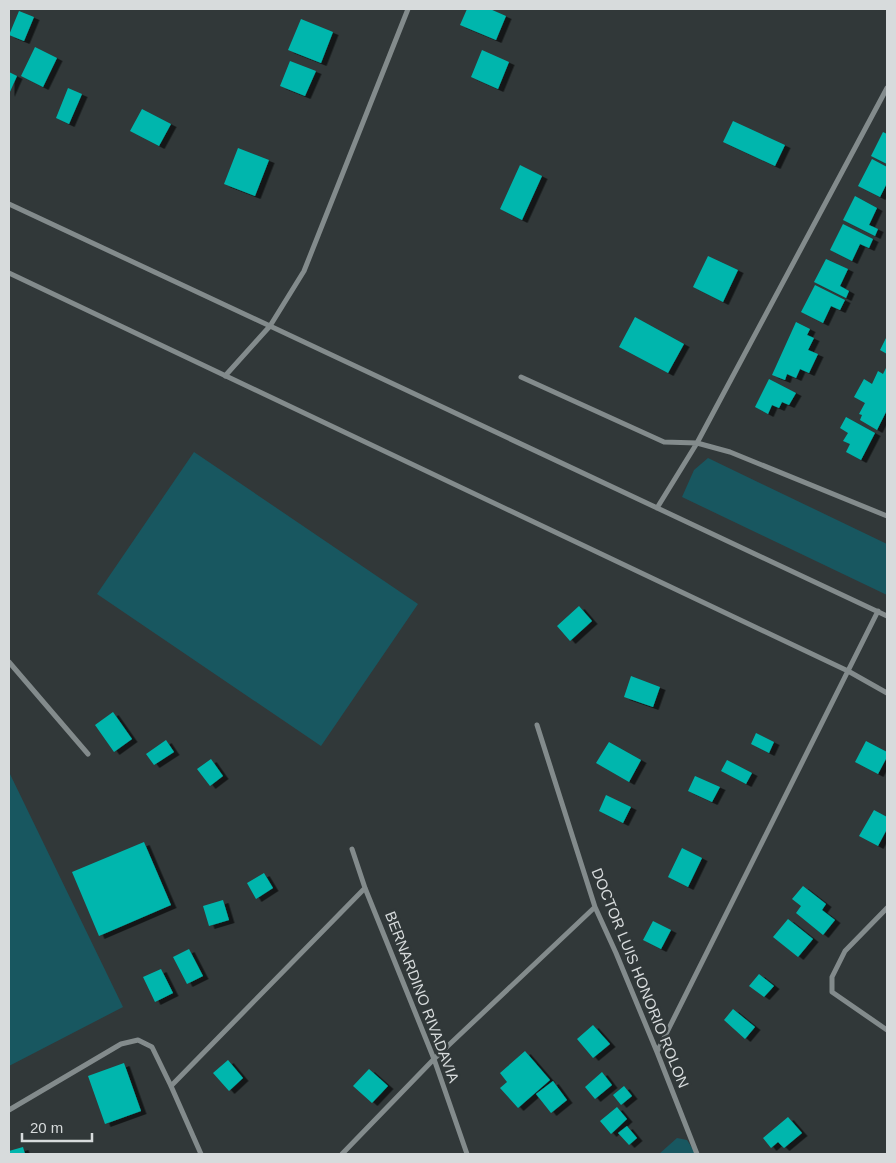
<svg xmlns="http://www.w3.org/2000/svg" width="896" height="1163" font-family="Arial,sans-serif">
  <style>
    .green { fill: #185760 }
    .building { fill: #06b6ad; filter: url(#shadow) }
    .lines { fill: none; stroke-linecap: round; stroke-linejoin: round }
    .street { stroke: #838b8c; stroke-width: 5 }
    .labels { text-anchor: middle; stroke-width: 5; stroke-linejoin: round; paint-order: stroke }
    .street-label { font-size: 15px; fill: #d7dbdc; stroke: #313839 }
  </style>
  <defs>
    <filter id="shadow"><feDropShadow dx="5.5" dy="3" stdDeviation="0" flood-color="#0009"/></filter>
  </defs>
  <rect width="100%" height="100%" fill="#313839"/>
  <path class="green" d="M194,452L418,604L321,746L97,594Z
    M708,458L887,544V595L682,497L694,470Z
    M9,772L123,1007L9,1066V771Z
    M677,1138L687,1140L696,1154H659Z"/>
  <path class="building" d="M467,9H490L506,16L496,40L460,25Z
    M19,11L34,17L24,41L9,35Z
    M301,19L333,32L321,63L288,50Z
    M35,47L57,58L43,87L21,76Z
    M482,50L509,62L498,89L471,77Z
    M290,61L316,71L305,96L280,86Z
    M9,72L17,76L9,94Z
    M68,88L82,94L69,124L56,118Z
    M142,109L171,124L159,146L130,131Z
    M733,121L785,145L775,166L723,142Z
    M883,132L887,134V164L871,156Z
    M238,148L269,160L255,196L224,184Z
    M872,159L887,167V183L880,197L858,186Z
    M520,165L542,176L522,220L500,209Z
    M855,196L877,208L869,225L878,229L875,236L843,220Z
    M843,224L873,239L869,248L860,244L852,261L830,250Z
    M708,256L738,270L723,302L693,287Z
    M826,259L848,269L840,286L849,291L846,298L814,282Z
    M815,285L845,300L840,310L831,306L823,323L801,312Z
    M635,317L684,344L668,373L619,347Z
    M796,322L810,329L807,335L814,338L808,350L818,354L809,373L800,369L796,378L787,374L785,380L772,375Z
    M887,336V354L880,350Z
    M887,366V410L877,430L860,420L862,415L859,414L865,403L854,397L864,379L872,384L878,371L883,374Z
    M769,379L796,393L789,405L782,402L779,408L772,405L768,414L755,407Z
    M846,417L875,433L861,460L846,452L850,444L843,441L848,433L840,428Z
    M579,606L592,621L570,641L557,626Z
    M631,676L660,687L653,707L624,697Z
    M113,712L132,739L114,752L95,725Z
    M756,733L774,742L769,753L751,744Z
    M166,740L174,752L154,765L146,754Z
    M866,741L887,752V757L878,774L855,762Z
    M609,742L641,760L629,782L596,763Z
    M211,759L223,776L210,786L197,769Z
    M727,760L752,773L746,784L721,771Z
    M695,776L720,787L712,802L688,791Z
    M606,795L631,807L623,823L599,811Z
    M874,810L887,817V829L878,846L859,836Z
    M144,842L171,905L99,936L72,872Z
    M682,848L702,858L688,887L668,877Z
    M264,873L273,888L256,899L247,883Z
    M803,886L826,904L822,910L835,920L823,935L796,913L801,906L792,899Z
    M223,900L229,920L209,926L203,906Z
    M788,919L813,939L798,957L773,937Z
    M653,921L671,930L661,949L643,940Z
    M189,949L203,976L187,984L173,957Z
    M161,969L173,993L155,1002L143,977Z
    M759,974L774,986L764,997L749,986Z
    M733,1009L755,1027L745,1039L724,1020Z
    M593,1025L610,1044L593,1058L577,1039Z
    M525,1051L550,1080L518,1108L500,1088L507,1082L500,1073Z
    M228,1060L243,1078L229,1091L213,1073Z
    M124,1063L141,1111L105,1124L88,1076Z
    M369,1069L388,1086L372,1103L353,1086Z
    M602,1072L612,1085L595,1099L585,1087Z
    M553,1081L567,1100L551,1113L536,1094Z
    M624,1086L632,1096L621,1105L613,1095Z
    M617,1107L627,1119L611,1134L600,1121Z
    M788,1117L802,1133L784,1148L778,1142L771,1148L763,1138Z
    M627,1126L637,1138L629,1145L618,1133Z
    M23,1147L25,1154H9V1151Z"/>
  <g class="lines">
    <path class="street" d="M9,204L270,326L887,616
      M9,273L848,671L887,693
      M225,376L270,326L304,271L408,9
      M521,377L664,442L697,443L730,452L887,516
      M657,508L697,443L887,88
      M9,662L88,754
      M537,725L595,907L616,953L657,1052L697,1154
      M352,849L365,888L434,1059L467,1154
      M887,908L845,951L832,977V992L887,1030
      M657,1052L878,611
      M171,1086L365,888
      M9,1110L121,1044L138,1040L152,1047L171,1086L201,1154
      M342,1154L434,1059L595,907"/>
  </g>
  <g class="labels">
    <g class="street-label">
      <text transform="translate(640 978) rotate(68)" y="5">DOCTOR LUIS HONORIO ROLON</text>
      <text transform="translate(422 997) rotate(69)" y="5">BERNARDINO RIVADAVIA</text>
    </g>
  </g>
  <rect width="896" height="1163" fill="none" stroke="#d7dbdc" stroke-width="20"/>
  <path d="M22 1133v8h70v-8" fill="none" stroke="#d7dbdc" stroke-width="2.5"/>
  <text x="30" y="1133" font-size="15" fill="#d7dbdc" stroke="#313839" stroke-width="4" paint-order="stroke">20 m</text>
</svg>
